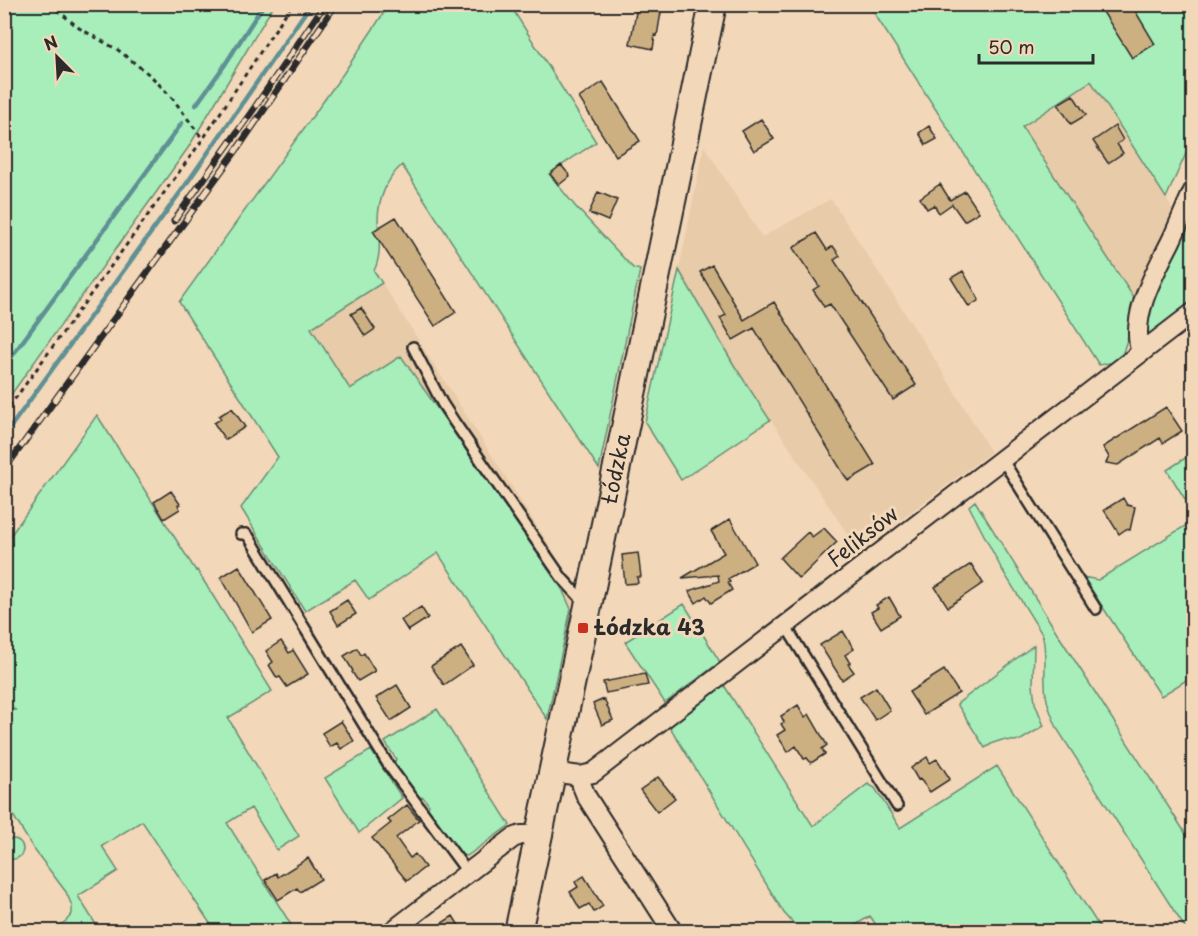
<svg xmlns="http://www.w3.org/2000/svg" width="1198" height="936" font-family="'Playpen Sans',sans-serif">
  <style>
    .built { fill: #e8cba8 }
    .green { fill: #a7eebb; stroke: #698c73; stroke-width: 1.5 }
    .lines { fill: none; stroke-linecap: round; stroke-linejoin: round }
    .stream { stroke: #5f9093; stroke-width: 4.5 }
    .building { fill: #cdb082; stroke: #2b2b2b; stroke-width: 1.5 }
    .service-casing { stroke: #2b2b2b; stroke-width: 14 }
    .minor-casing { stroke: #2b2b2b; stroke-width: 22 }
    .secondary-casing { stroke: #2b2b2b; stroke-width: 30 }
    .path { stroke: #2b2b2b; stroke-width: 3; stroke-dasharray: 4.5 4.5; stroke-linecap: butt }
    .service { stroke: #f3d7b9; stroke-width: 9 }
    .minor { stroke: #f3d7b9; stroke-width: 18 }
    .secondary { stroke: #f3d7b9; stroke-width: 26 }
    .rail-casing { stroke: #2b2b2b; stroke-width: 7 }
    .rail { stroke: #f3d7b9; stroke-width: 4.5; stroke-dasharray: 14; stroke-linecap: butt }
    .poi-dot { fill: #c8321e; stroke: #f3d7b9; stroke-width: 2 }
    .labels { text-anchor: middle; stroke-width: 6; stroke-linejoin: round; paint-order: stroke }
    .street-label { font-size: 21px; fill: #2b2b2b; stroke: #f3d7b9 }
    .poi-label { font-size: 21px; font-weight: bold; fill: #2b2b2b; stroke: #f3d7b9; text-anchor: start }
  </style>
  <rect width="100%" height="100%" fill="#f3d7b9"/>
  <filter id="ink" filterUnits="userSpaceOnUse"><feTurbulence type="fractalNoise" baseFrequency=".0167" numOctaves="2"/><feDisplacementMap in="SourceGraphic" scale="12" xChannelSelector="R" yChannelSelector="G"/><feConvolveMatrix kernelMatrix="1 2 1 2 8 2 1 2 1" color-interpolation-filters="sRGB"/></filter>
  <g filter="url(#ink)">
    <path class="built" d="M1091,81L1176,215L1138,304L1022,127Z
      M704,146L762,237L831,199L939,366L991,452L859,551L734,365L679,270Z
      M382,283L575,586L571,609L562,589L401,356L350,389L311,328Z"/>
    <path class="green" d="M5,4L274,5L188,148L5,403Z
      M389,5H510L596,142L549,174L575,206L633,268L640,270L599,469L402,165C387,178 378,200 378,220C379,238 382,254 374,271L382,283L311,328L350,389L401,356L562,589L571,609L547,719L438,553L369,600L355,580L305,611L241,508L278,457L179,302L343,74Z
      M869,5H1193V138L1166,198L1091,81L1022,127L1138,304L1121,359L1115,362L1099,365Z
      M1193,203V303L1132,351L1149,308Z
      M679,270L734,365L770,420L681,480L645,422Z
      M97,415L196,571L197,570L272,691L228,718L299,836L277,850L251,808L227,823L295,931H215L142,821L102,846L118,871L78,896L100,931H51L66,921L72,914V906L66,892L33,848L5,802V711L16,710L9,707L5,709V543Z
      M1193,453V512L1167,470Z
      M975,501L1059,636L1193,845V931H1187L1058,730C1051,714 1045,700 1045,683C1044,667 1047,650 1042,634L1001,568L969,506Z
      M1193,521V676L1161,696L1083,577L1098,580Z
      M684,604L720,662L665,703L625,642Z
      M1034,645L1033,685L1035,703L1044,726L1021,740L1013,741L1002,740L993,743L985,748L957,704Z
      M722,682L813,826L868,784L875,788L900,828L997,766L1102,931H880L870,916L846,931H800L784,913L668,724Z
      M437,709L510,825L467,856L462,855L427,810L429,805L423,797L418,798L394,764L396,759L385,742Z
      M371,750L402,798L359,833L325,778Z
      M3 849a10 10 0 1 1 20 0a10 10 0 1 1-20 0Z"/>
    <g class="lines">
      <path class="stream" d="M196,105L224,66L264,4
        M4,367L182,123
        M4,436L187,183L311,4"/>
    </g>
    <path class="building" d="M1098,4H1131L1155,44L1132,58Z
      M637,7L661,12L657,36L655,35L653,49L630,44Z
      M603,82L640,141L616,156L579,98Z
      M1073,95L1086,115L1071,124L1058,104Z
      M761,119L774,139L754,151L742,131Z
      M929,126L937,139L926,145L919,133Z
      M1115,126L1123,140L1117,144L1123,153L1108,163L1093,141Z
      M561,165L570,176L559,185L550,174Z
      M940,184L950,200L965,191L979,212L964,221L952,204L939,213L934,205L927,209L920,198Z
      M598,192L617,200L608,221L589,213Z
      M396,217L456,312L435,326L373,231Z
      M816,233L827,250L833,246L840,256L834,260L916,385L893,400L830,304L824,307L820,300L813,290L819,286L793,248Z
      M712,265L744,320L774,302L875,465L848,481L754,328L733,340L720,318L726,315L700,272Z
      M963,271L979,300L969,307L951,278Z
      M361,308L375,329L365,336L351,314Z
      M1166,407L1182,431L1163,443L1160,438L1118,465L1106,463L1109,457L1103,447Z
      M232,408L245,427L225,440L214,423L221,419L219,416Z
      M171,491L180,504L178,505L180,509L164,519L154,502Z
      M1123,498L1127,505L1135,507L1130,530L1126,529L1119,534L1104,510Z
      M730,519L755,563L728,579L730,582L728,583L732,590L711,603L706,596L696,603L689,591L719,581L718,575L682,578L724,553L711,531Z
      M824,528L837,542L799,579L780,558L808,532L812,537Z
      M638,553L641,577H637L638,583L625,584L622,555Z
      M971,564L983,583L948,607L935,587Z
      M239,566L272,620L252,632L221,577Z
      M889,597L900,616L881,628L871,612L878,608L876,605Z
      M347,600L356,614L338,625L330,611Z
      M421,607L428,618L408,631L401,620Z
      M843,631L854,649L845,655L850,663L848,664L854,672L842,680L820,645Z
      M281,641L289,653L293,650L308,674L287,687L280,677L277,678L269,665L273,662L266,651Z
      M461,647L473,665L444,685L431,666Z
      M357,648L361,655L364,653L375,671L358,681L352,672L353,671L344,656Z
      M944,670L959,693L924,715L909,692Z
      M645,674L648,685L606,693L603,682Z
      M397,685L411,708L391,721L376,698Z
      M876,687L890,710L875,720L860,697Z
      M604,699L613,720L602,725L593,704Z
      M798,705L805,717L809,714L827,745L822,749L825,754L811,763L807,758L804,759L796,746L788,752L777,735L785,730L781,724L784,722L781,716Z
      M341,721L354,741L341,749L337,743L330,747L322,733Z
      M927,757L930,763L937,759L950,779L930,792L920,779L918,780L911,768Z
      M658,777L675,798L657,812L640,790Z
      M407,805L419,820L396,838L410,858L415,854L425,867L407,881L372,838L391,823L388,820Z
      M308,858L321,879L300,892L297,888L278,900L265,880L276,873L278,877Z
      M584,876L603,906L594,912L589,904L580,909L570,892L578,887L575,882Z
      M453,916L463,932H428Z"/>
    <g class="lines">
      <g class="service-casing">
        <path id="service" d="M413,347L442,403L455,423L562,578L584,602
          M1002,459L1096,609
          M241,534H246L249,537L389,766L468,873
          M785,625L897,806"/>
      </g>
      <g class="minor-casing">
        <path id="minor" d="M1141,353C1129,316 1155,273 1171,241C1179,224 1186,206 1194,189
          M552,772L580,776L593,773L1194,312
          M580,776L582,786L586,796L673,932
          M391,932L513,838L521,835H538"/>
      </g>
      <g class="secondary-casing">
        <g id="secondary">
          <path id="s1" d="M518,932L588,606L713,4"/>
        </g>
      </g>
      <path class="path" d="M50,4L79,28L118,50L151,76L173,99L202,138
        M4,414L203,139L292,4"/>
      <use href="#service" class="service"/>
      <use href="#minor" class="minor"/>
      <use href="#secondary" class="secondary"/>
      <g class="rail-casing">
        <path id="rail" d="M174,221L253,110L325,4
          M4,470L238,148L336,4"/>
      </g>
      <use href="#rail" class="rail"/>
    </g>
  </g>
  <rect class="poi-dot" x="577" y="622" width="12" height="12" rx="3"/>
  <g class="labels">
    <g class="street-label">
      <text dy="7" stroke="none"><textPath href="#s1" startOffset="474">Łódzka</textPath></text>
      <text transform="translate(863 537) rotate(-38)" y="7">Feliksów</text>
    </g>
    <g class="poi-label">
      <text x="595" y="635">Łódzka 43</text>
    </g>
  </g>
  <rect width="1198" height="936" fill="none" stroke="#f3d7b9" stroke-width="24"/>
  <rect x="12" y="12" width="1174" height="912" fill="none" stroke="#2b2b2b" stroke-width="2" filter="url(#ink)"/>
  <g transform="translate(57 57) rotate(336)" stroke="#f3d7b9" stroke-width="4.5" paint-order="stroke">
  <path d="M0-4.5L10 22L0 15L-10 22Z" fill="#2b2b2b"/>
  <text y="-9" font-size="16" font-weight="bold" text-anchor="middle" fill="#2b2b2b">N</text>
  </g>
  <path d="M979 54v9h114v-9" fill="none" stroke="#2b2b2b" stroke-width="3"/>
  <text x="988" y="54" font-size="18" fill="#2b2b2b" stroke="#f3d7b9" stroke-width="4.5" paint-order="stroke">50 m</text>
</svg>
